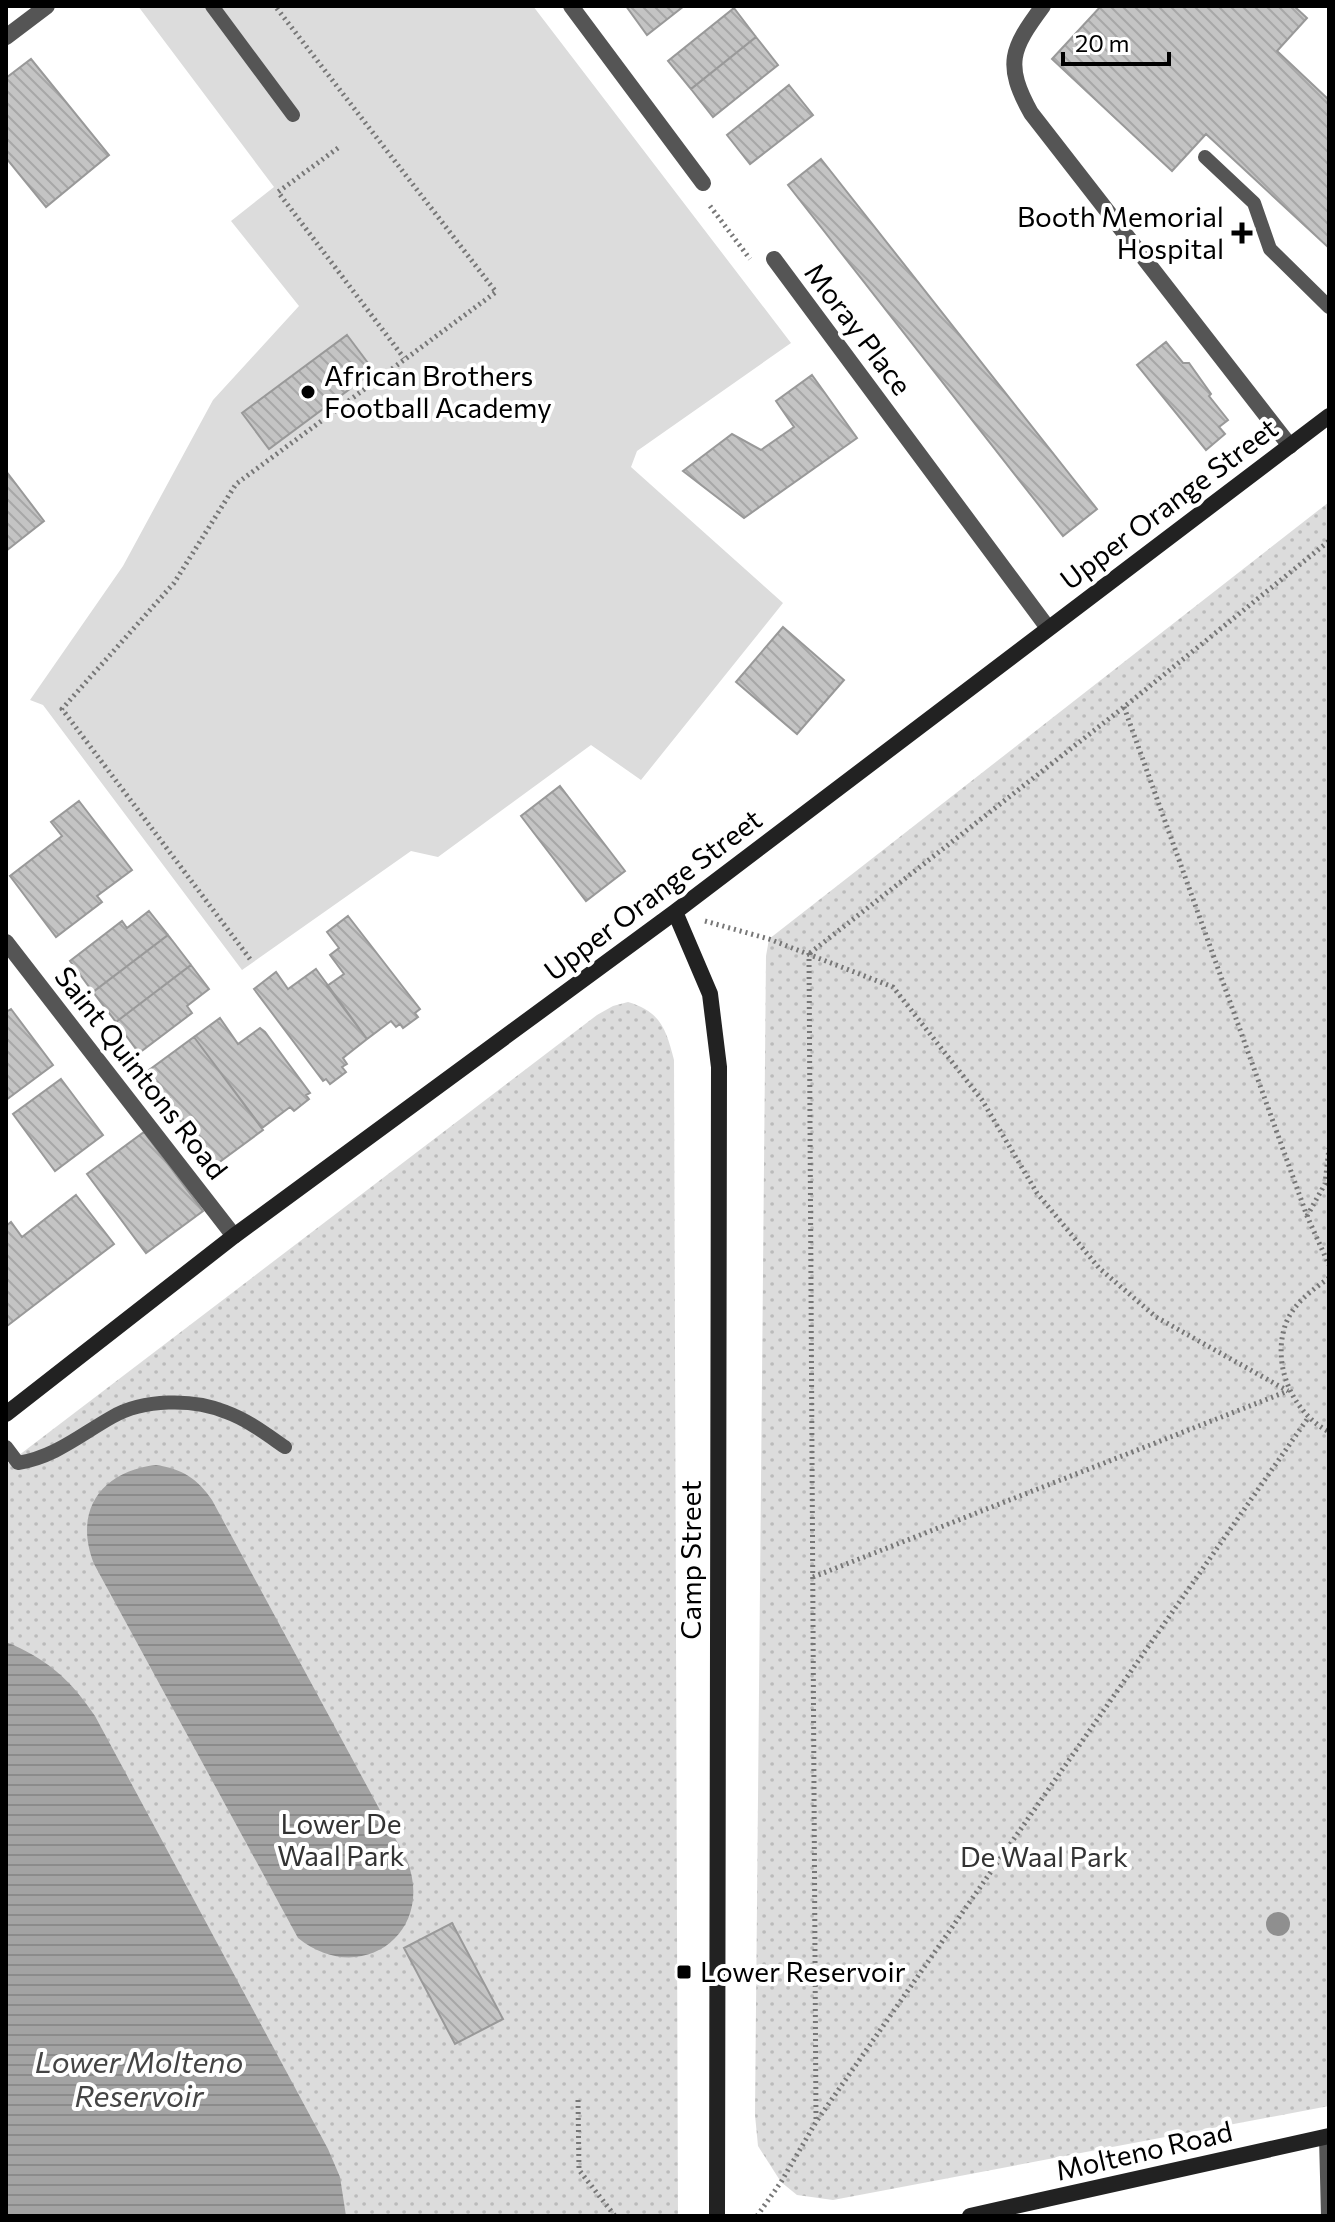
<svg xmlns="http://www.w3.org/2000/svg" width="1335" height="2222" font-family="Commissioner,sans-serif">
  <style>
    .park { fill: url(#park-dots) }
    .pitch { fill: #dcdcdc }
    .water { fill: url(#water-rules) }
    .building { fill: url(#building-back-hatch); stroke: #999; stroke-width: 2 }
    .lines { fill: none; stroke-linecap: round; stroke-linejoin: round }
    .path { stroke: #777; stroke-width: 5; stroke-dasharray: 2 4; stroke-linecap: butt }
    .lane { stroke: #555; stroke-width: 14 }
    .street { stroke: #555; stroke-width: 16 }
    .secondary { stroke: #222; stroke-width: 16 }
    .tree { fill: #8f8f8f }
    .poi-dot { fill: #000; stroke: #fff; stroke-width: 3 }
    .labels { text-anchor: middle; stroke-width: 8; stroke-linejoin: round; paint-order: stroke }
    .poi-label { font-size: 28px; fill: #000; stroke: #fff; text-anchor: start }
    .street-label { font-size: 28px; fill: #000; stroke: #fff }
    .park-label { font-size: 28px; fill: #333; stroke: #fff }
    .water-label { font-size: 30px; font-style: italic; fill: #444; stroke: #fff }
  </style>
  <defs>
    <pattern id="park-dots" width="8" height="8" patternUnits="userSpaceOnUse" patternTransform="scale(2)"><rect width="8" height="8" fill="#dcdcdc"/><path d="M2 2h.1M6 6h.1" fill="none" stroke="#bbb" stroke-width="1.8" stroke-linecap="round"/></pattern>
    <pattern id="water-rules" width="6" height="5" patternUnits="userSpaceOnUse" patternTransform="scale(2)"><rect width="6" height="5" fill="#a3a3a3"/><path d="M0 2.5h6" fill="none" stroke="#8b8b8b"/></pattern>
    <pattern id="building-back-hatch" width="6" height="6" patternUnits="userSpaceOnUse" patternTransform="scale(2)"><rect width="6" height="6" fill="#c4c4c4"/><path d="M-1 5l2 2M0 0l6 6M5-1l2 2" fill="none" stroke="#a7a7a7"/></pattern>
  </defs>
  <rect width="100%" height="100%" fill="#fff"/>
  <path class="park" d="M1329,502V2106L833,2200L797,2195L781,2182L758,2146L755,2115L766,956L769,939Z
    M628,1002C661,1012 666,1029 674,1060L678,2216H6V1465L597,1015L613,1006Z"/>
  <path class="pitch" d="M138,6H533L791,343L637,451L631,467L783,603L641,780L591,745L438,857L411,851L242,970L43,705L30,700L123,566L213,400L299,306L231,221L274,187Z"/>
  <path class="water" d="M156,1465C182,1469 197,1478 212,1500L407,1860C436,1934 360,1988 298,1938L94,1564C73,1511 101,1471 156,1465Z
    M6,1642C46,1658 71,1680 95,1716L328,2149L340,2177L346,2216H6Z"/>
  <path class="building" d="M626,6H684L647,35Z
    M1101,6H1294L1307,18L1277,51L1329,100V248L1206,134L1172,171L1052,59Z
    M734,8L756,37L691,89L668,61Z
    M756,37L778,65L713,117L691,89Z
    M31,59L109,155L46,207L6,158V78Z
    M789,85L813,115L750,164L727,135Z
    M821,159L1097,509L1063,536L788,185Z
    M347,335L374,371L269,449L242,413Z
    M1166,342L1183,363H1189L1211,394L1209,396L1228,420L1219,427L1225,434L1206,450L1137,365Z
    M812,375L857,438L744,518L683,471L732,434L761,450L794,427L776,401Z
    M6,471L44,521L6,551Z
    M783,627L844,680L797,734L736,682Z
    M560,786L625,871L586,901L521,816Z
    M79,801L132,870L97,896L102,902L56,937L10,876L62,836L51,822Z
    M149,911L168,935L93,992L70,961L122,921L127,928Z
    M348,916L420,1009L415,1013L418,1017L403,1028L400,1024L396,1027L391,1021L367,1039L327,986L344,974L330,955L339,948L327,932Z
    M168,935L191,965L116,1022L93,992Z
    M191,965L209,989L187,1006L192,1013L139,1053L116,1022Z
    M316,969L367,1039L343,1058L347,1064L342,1067L346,1072L330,1084L326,1079L323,1081L254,989L276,972L288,989Z
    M11,1009L53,1065L6,1100V1012Z
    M220,1018L238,1044L260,1028L265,1032L310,1093L306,1095L309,1099L294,1111L290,1107L262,1128L194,1037Z
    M194,1037L263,1130L214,1166L145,1073Z
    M61,1079L103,1135L55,1171L13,1114Z
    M144,1132L203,1211L146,1253L87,1174Z
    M76,1195L114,1244L7,1326L6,1226L11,1222L22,1237Z
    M452,1923L503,2019L455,2044L404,1948Z"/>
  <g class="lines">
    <path class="path" d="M338,148L278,192L404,358
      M710,206L750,259
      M1124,707L1307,1216L1329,1265
      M705,921L769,939L893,987L982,1100L1037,1193L1099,1268L1156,1317L1288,1391
      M809,953L816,2122
      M810,953L1124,707L1329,541
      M250,959L62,709L174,583L236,484L496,292L275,6
      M1307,1216L1325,1184L1329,1148
      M1329,1278C1312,1290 1294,1303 1286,1323C1271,1364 1292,1412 1329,1432
      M813,1577L1288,1391
      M578,2100L579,2170L615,2216
      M757,2216L781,2182L816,2122L1308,1418"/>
    <path class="lane" d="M212,6L293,115
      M1205,157L1254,203L1270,249L1329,307
      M6,1447L18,1463C55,1457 80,1435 112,1417C143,1399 193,1398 226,1412C248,1420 266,1434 285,1447"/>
    <path class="street" d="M571,6L703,183
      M1043,6C1011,49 1004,64 1031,113L1290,446
      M6,37L47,6
      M774,259L1048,628
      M6,942L234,1236
      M1327,2137L1329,2216"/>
    <path class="secondary" d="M675,912L710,994L719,1067L717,2216
      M6,1414L234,1236L675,912L1329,416
      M970,2216L1329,2136"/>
  </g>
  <circle class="tree" cx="1278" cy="1924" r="12"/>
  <g class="poi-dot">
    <path d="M1238 221h8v8h8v8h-8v8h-8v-8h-8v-8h8z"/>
    <circle cx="308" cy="392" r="8"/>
    <rect x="676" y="1964" width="16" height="16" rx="4"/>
  </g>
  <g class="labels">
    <g class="poi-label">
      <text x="1224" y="227" text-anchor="end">Booth Memorial<tspan x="1224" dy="32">Hospital</tspan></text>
      <text x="324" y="386">African Brothers<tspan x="324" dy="32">Football Academy</tspan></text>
      <text x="700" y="1982">Lower Reservoir</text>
    </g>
    <g class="street-label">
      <text transform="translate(858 329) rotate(53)" y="10">Moray Place</text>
      <text transform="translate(1169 504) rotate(-37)" y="10">Upper Orange Street</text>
      <text transform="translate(653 895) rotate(-37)" y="10">Upper Orange Street</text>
      <text transform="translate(141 1073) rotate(52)" y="10">Saint Quintons Road</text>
      <text transform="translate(691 1560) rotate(-90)" y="10">Camp Street</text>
      <text transform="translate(1144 2151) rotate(-13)" y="10">Molteno Road</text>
    </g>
    <g class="park-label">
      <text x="341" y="1834">Lower De<tspan x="341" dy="32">Waal Park</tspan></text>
      <text x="1044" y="1867">De Waal Park</text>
    </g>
    <g class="water-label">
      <text x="139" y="2073">Lower Molteno<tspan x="139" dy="34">Reservoir</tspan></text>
    </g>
  </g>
  <rect width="1335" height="2222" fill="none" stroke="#000000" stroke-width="16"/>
  <path d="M1063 52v12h106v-12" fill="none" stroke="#000000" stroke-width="4"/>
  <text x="1075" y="52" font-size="24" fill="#000000" stroke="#ffffff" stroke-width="6" paint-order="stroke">20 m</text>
</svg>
